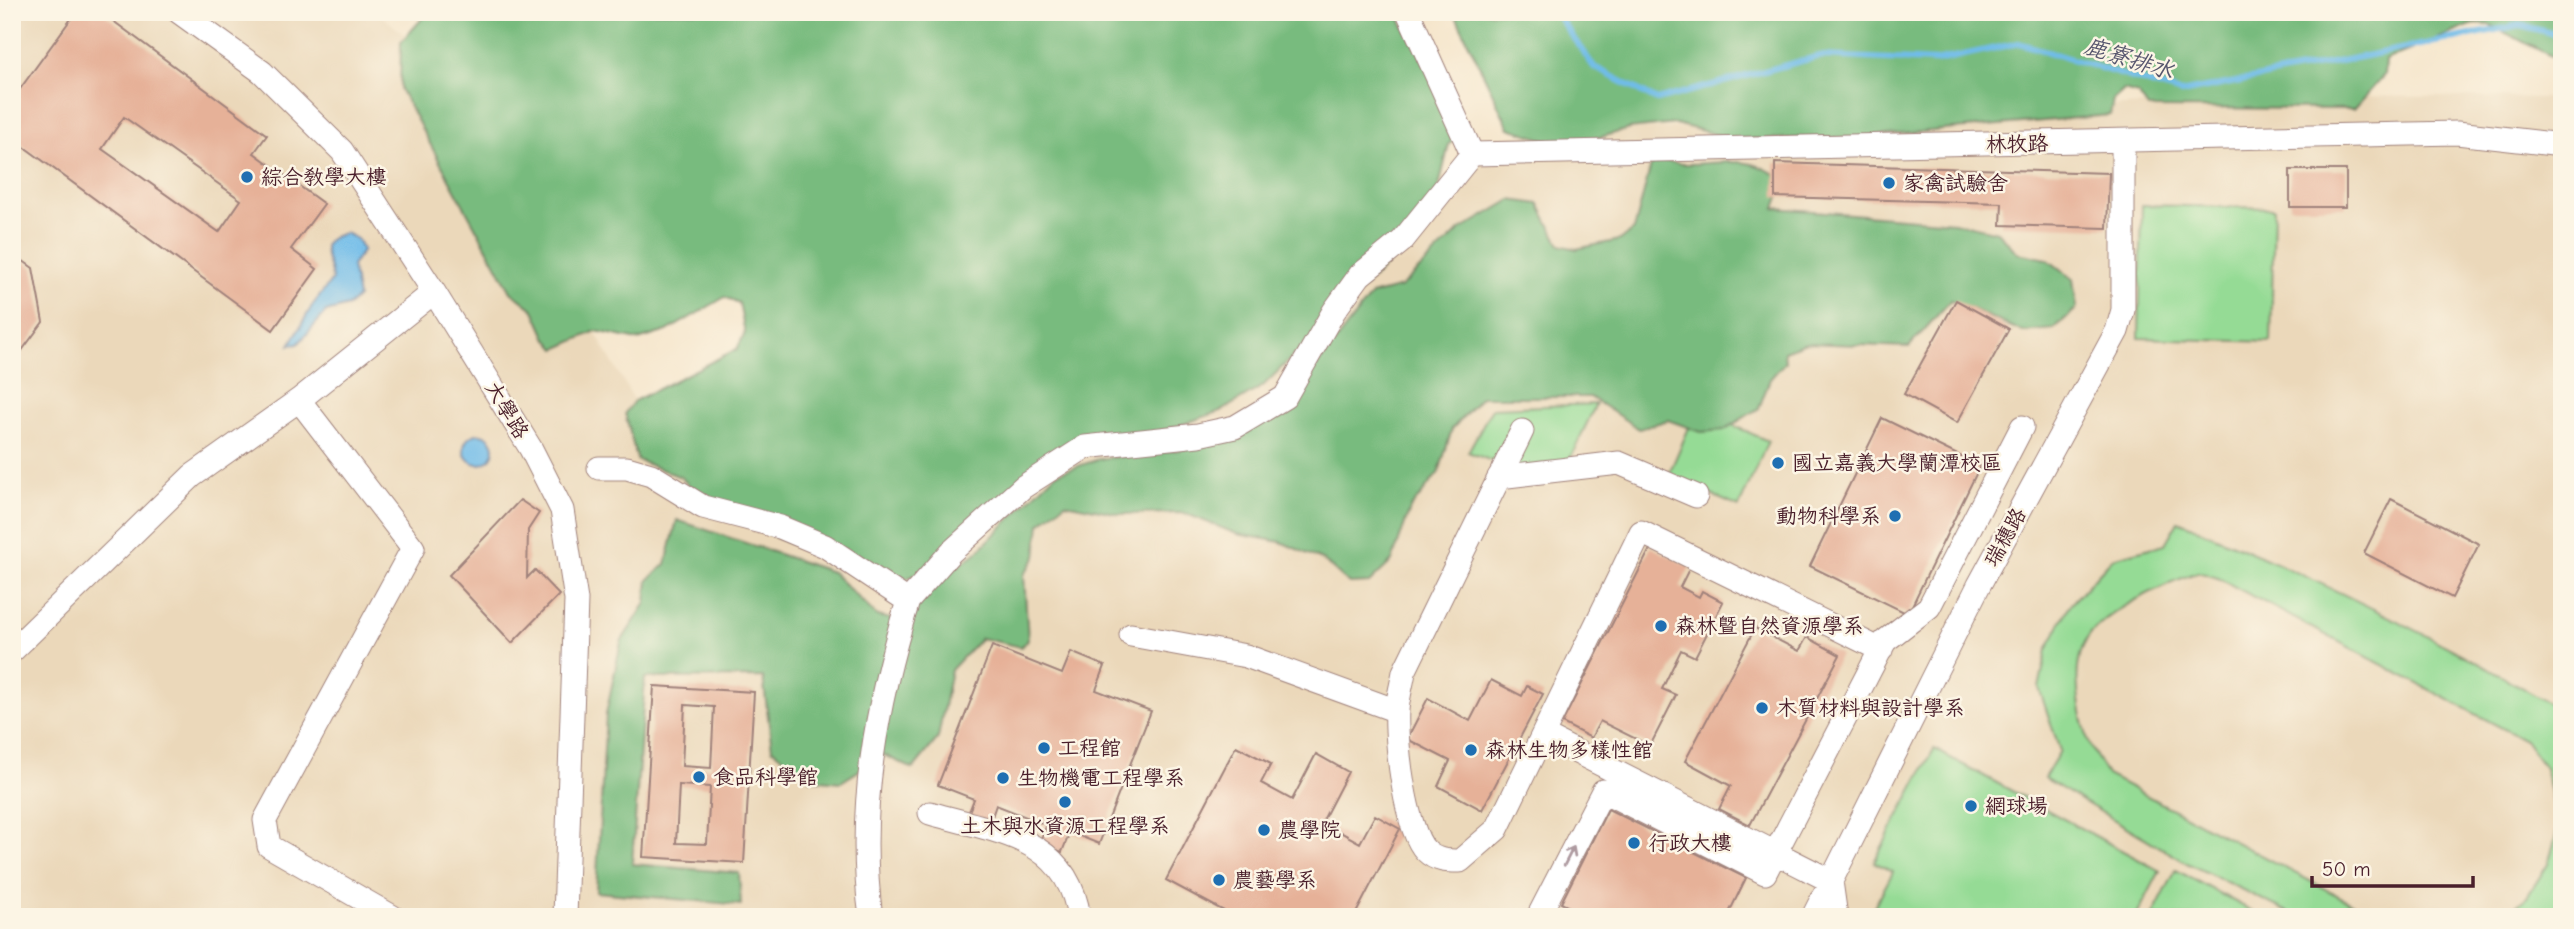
<svg xmlns="http://www.w3.org/2000/svg" width="2574" height="929" font-family="'Comic Neue','LXGW WenKai TC',sans-serif">
  <style>
    .built { fill: #ebd8ba }
    .green { fill: #95db95; stroke: #707d60; stroke-width: 2 }
    .forest { fill: #78bb7e; stroke: #616d54; stroke-width: 2 }
    .water { fill: #6fbce9; stroke: #5c6e8a; stroke-width: 2 }
    .lines { fill: none; stroke-linecap: round; stroke-linejoin: round }
    .stream { stroke: #6fbce9; stroke-width: 6 }
    .building { fill: #e6b198; fill-rule: evenodd }
    .minor-casing { stroke: #a0827b; stroke-width: 25 }
    .minor { stroke: #fff; stroke-width: 23 }
    .oneway { stroke: #ae9aa0 }
    .poi-dot { fill: #1f6fb2; stroke: #fcf5e5; stroke-width: 2.5 }
    .labels { text-anchor: middle; stroke-width: 5; stroke-linejoin: round; paint-order: stroke }
    .street-label { font-size: 21px; fill: #4a1f2b; stroke: #fcf5e5 }
    .poi-label { font-size: 21px; fill: #4a1f2b; stroke: #fcf5e5; text-anchor: start }
    .water-label { font-size: 23px; font-style: italic; fill: #57566e; stroke: #fcf5e5 }
  </style>
  <rect width="100%" height="100%" fill="#fcf5e5"/>
  <filter id="ink" filterUnits="userSpaceOnUse"><feTurbulence type="fractalNoise" baseFrequency=".0143" numOctaves="2"/><feDisplacementMap in="SourceGraphic" scale="14" xChannelSelector="R" yChannelSelector="G"/><feConvolveMatrix kernelMatrix="1 2 1 2 8 2 1 2 1" color-interpolation-filters="sRGB"/></filter>
  <filter id="wash" filterUnits="userSpaceOnUse"><feTurbulence type="fractalNoise" baseFrequency=".00686" numOctaves="4" result="noise"/><feDisplacementMap in="SourceGraphic" scale="28" xChannelSelector="R" yChannelSelector="G"/><feGaussianBlur stdDeviation="1.57" result="paint"/><feColorMatrix in="noise" values="0 0 0 0 0 0 0 0 0 0 0 0 0 0 0 0 0 1.4 0 .05"/><feComposite in="paint" operator="in"/></filter>
  <g filter="url(#wash)">
    <rect width="100%" height="100%" fill="#f5e5cb"/>
    <path class="built" d="M12,12H377L444,67L659,444L1259,340L1489,137L2328,96L2562,98V917H12Z"/>
    <path class="green" d="M2142,205L2274,208L2271,342L2139,338Z
      M1596,404L1569,461L1513,469L1468,452L1492,408Z
      M1697,409L1768,441L1739,507L1668,476Z
      M2178,521C2310,575 2439,638 2562,711V917H2503L2527,897L2548,864L2558,829L2545,768L2525,740L2218,578L2198,572C2168,583 2106,610 2088,637C2070,664 2079,709 2087,737C2091,750 2101,764 2107,775L2379,917H2298L2187,863L2044,778L2060,751L2039,688L2047,650L2069,606L2113,558L2165,544Z
      M1934,749L2160,871L2136,917H1869L1893,872L1874,862Z
      M2176,870L2263,917H2152Z"/>
    <path class="forest" d="M428,12H1396L1463,131L1449,144L1431,221L1263,386L1221,411L1154,434L1085,444L916,575L889,585L712,510L681,477L637,460L625,413L634,401L737,349L745,333L739,303L725,297L667,331L638,340L596,331L556,349L546,337L534,310L511,292L400,89L401,42Z
      M1454,12H2562V56H2551L2490,25L2474,24L2385,60L2384,75L2354,109L2148,108L2138,94L2124,90L2113,100L2110,115L1854,138L1734,139L1676,124L1629,129L1567,147L1509,128Z
      M1653,157C1663,160 1674,164 1685,164C1727,164 1749,153 1785,181L1775,208L1954,222L1997,232L2018,253L2047,259L2073,279L2077,308L2054,329L2023,332L1951,300L1909,347L1806,343L1784,351L1785,362L1770,379L1759,408L1724,430L1701,432L1668,420L1639,429L1590,397H1481L1452,429L1439,472L1410,509L1392,561L1369,583L1349,584L1324,561L1281,542L1237,534L1184,513L1120,514L1065,503L1040,524L1036,557L1024,575L1028,640L1021,647L981,638L951,670L938,738L913,769L884,755L841,782L810,779L772,749L763,677L645,678L632,864L739,873L741,905L596,892L606,714L621,642L646,603L648,580L666,564L677,520L832,572L877,616L905,622L942,577L976,553L1055,474L1099,459L1177,450L1226,436L1265,414L1312,372L1371,295L1401,287L1459,231L1511,200L1539,204L1560,245L1576,249L1620,240L1634,230Z"/>
    <path class="water" d="M345,233L357,239L363,250L352,266L358,297L348,306L326,312L298,344L290,345L312,306L332,280C331,258 310,242 345,233Z
      M464 449a15 15 0 1 1 30 0a15 15 0 1 1-30 0Z"/>
    <g class="lines">
      <path class="stream" d="M1555,12L1594,67L1657,100L1820,56L1936,61L2019,43L2181,93L2520,25L2562,36"/>
    </g>
    <g id="blocks">
      <path class="building" d="M76,12H101L267,135L254,153L324,204L291,249L317,269L273,330L12,138V100ZM124,117L241,200L219,232L102,149Z
        M1775,163L2109,173L2107,228L2001,225L2002,203L1775,197Z
        M2290,170H2346V207H2290Z
        M12,253L33,268L43,322L12,364Z
        M1956,300L2009,329L1957,423L1904,394Z
        M1882,418L1980,466L1908,614L1810,566Z
        M2391,499L2479,544L2452,598L2364,553Z
        M520,500L539,513L528,530L527,578L535,570L559,595L512,643L449,575Z
        M1651,547L1690,567L1680,587L1699,597L1702,591L1723,602L1695,657L1681,650L1662,689L1676,695L1650,746L1600,721L1591,738L1562,723Z
        M1755,628L1799,651L1807,637L1840,655L1750,825L1719,809L1731,786L1685,761Z
        M992,646L1062,674L1071,652L1105,666L1096,690L1151,711L1099,844L1070,832L1062,852L1039,843L1047,825L996,805L989,825L967,817L974,799L938,785Z
        M1491,680L1522,696L1527,686L1543,694L1482,810L1438,786L1450,761L1407,739L1428,698L1470,721Z
        M654,686L754,692L744,863L643,857ZM685,705L714,707L711,768L682,766ZM679,785L710,787L707,844L676,843Z
        M1236,746L1271,764L1261,783L1292,800L1316,754L1348,772L1322,822L1360,843L1375,815L1400,829L1354,917H1235L1166,880Z
        M1608,809L1746,878L1727,917H1574L1577,911L1561,903Z"/>
    </g>
  </g>
  <g filter="url(#ink)">
    <use href="#blocks" fill-opacity="0" stroke="#a0827b" stroke-width="2"/>
    <g class="lines">
      <g class="minor-casing">
        <path id="minor" d="M179,12L262,72L342,151L434,292L531,449L562,510L576,600L565,917
          M1408,12L1472,154
          M1472,154L2457,133L2562,145
          M299,400L413,548L265,820L269,846L393,917
          M1522,431L1404,672C1402,684 1398,697 1397,710C1395,739 1405,830 1426,851C1436,861 1447,861 1460,861L1497,829L1641,532L1881,650
          M599,468H627L651,475L703,507L780,527L825,546L908,601L951,552L1023,487L1085,447L1198,435L1235,427L1285,397L1334,311L1360,275L1402,241L1472,154
          M1499,477L1619,463L1696,496
          M1131,635L1246,656L1397,711
          M12,651L192,476L299,400L434,292
          M1543,735L1831,881L1836,917
          M930,813C995,832 1067,836 1079,917
          M871,917C856,810 877,702 908,601
          M1538,917L1603,791L1765,873L1885,641L1929,607L2022,427
          M1813,917L1979,585L2117,331L2123,310V141"/>
      </g>
      <use href="#minor" class="minor"/>
    </g>
    <defs><path id="oneway-shaft" d="M-6 0H5M1.5-3L5.5 0L1.5 3" fill="none" stroke-width="1.6" stroke-linecap="round" stroke-linejoin="round" transform="scale(1.75)"/></defs>
    <use class="oneway" href="#oneway-shaft" transform="translate(1569 856) rotate(-63)"/>
  </g>
  <g class="poi-dot">
    <circle cx="247" cy="177" r="7"/>
    <circle cx="1889" cy="183" r="7"/>
    <circle cx="1778" cy="463" r="7"/>
    <circle cx="1895" cy="516" r="7"/>
    <circle cx="1661" cy="626" r="7"/>
    <circle cx="1762" cy="708" r="7"/>
    <circle cx="1044" cy="748" r="7"/>
    <circle cx="1471" cy="750" r="7"/>
    <circle cx="699" cy="777" r="7"/>
    <circle cx="1003" cy="778" r="7"/>
    <circle cx="1065" cy="802" r="7"/>
    <circle cx="1971" cy="806" r="7"/>
    <circle cx="1264" cy="830" r="7"/>
    <circle cx="1634" cy="843" r="7"/>
    <circle cx="1219" cy="880" r="7"/>
  </g>
  <g class="labels">
    <g class="street-label">
      <text transform="translate(2017 144) rotate(-1)" y="7">林牧路</text>
      <text transform="translate(507 410) rotate(59)" y="7">大學路</text>
      <text transform="translate(2005 537) rotate(-61)" y="7">瑞穗路</text>
    </g>
    <g class="poi-label">
      <text x="261" y="184">綜合教學大樓</text>
      <text x="1903" y="190">家禽試驗舍</text>
      <text x="1792" y="470">國立嘉義大學蘭潭校區</text>
      <text x="1881" y="523" text-anchor="end">動物科學系</text>
      <text x="1675" y="633">森林暨自然資源學系</text>
      <text x="1776" y="715">木質材料與設計學系</text>
      <text x="1058" y="755">工程館</text>
      <text x="1485" y="757">森林生物多樣性館</text>
      <text x="713" y="784">食品科學館</text>
      <text x="1017" y="785">生物機電工程學系</text>
      <text x="1985" y="813">網球場</text>
      <text x="1065" y="833" text-anchor="middle">土木與水資源工程學系</text>
      <text x="1278" y="837">農學院</text>
      <text x="1648" y="850">行政大樓</text>
      <text x="1233" y="887">農藝學系</text>
    </g>
    <g class="water-label">
      <text transform="translate(2129 58) rotate(17)" y="8">鹿寮排水</text>
    </g>
  </g>
  <rect width="2574" height="929" fill="none" stroke="#fcf5e5" stroke-width="42"/>
  <path d="M2312 876v10h161v-10" fill="none" stroke="#4a1f2b" stroke-width="3.5"/>
  <text x="2322" y="876" font-size="21" fill="#4a1f2b" stroke="#fcf5e5" stroke-width="5" paint-order="stroke">50 m</text>
</svg>
